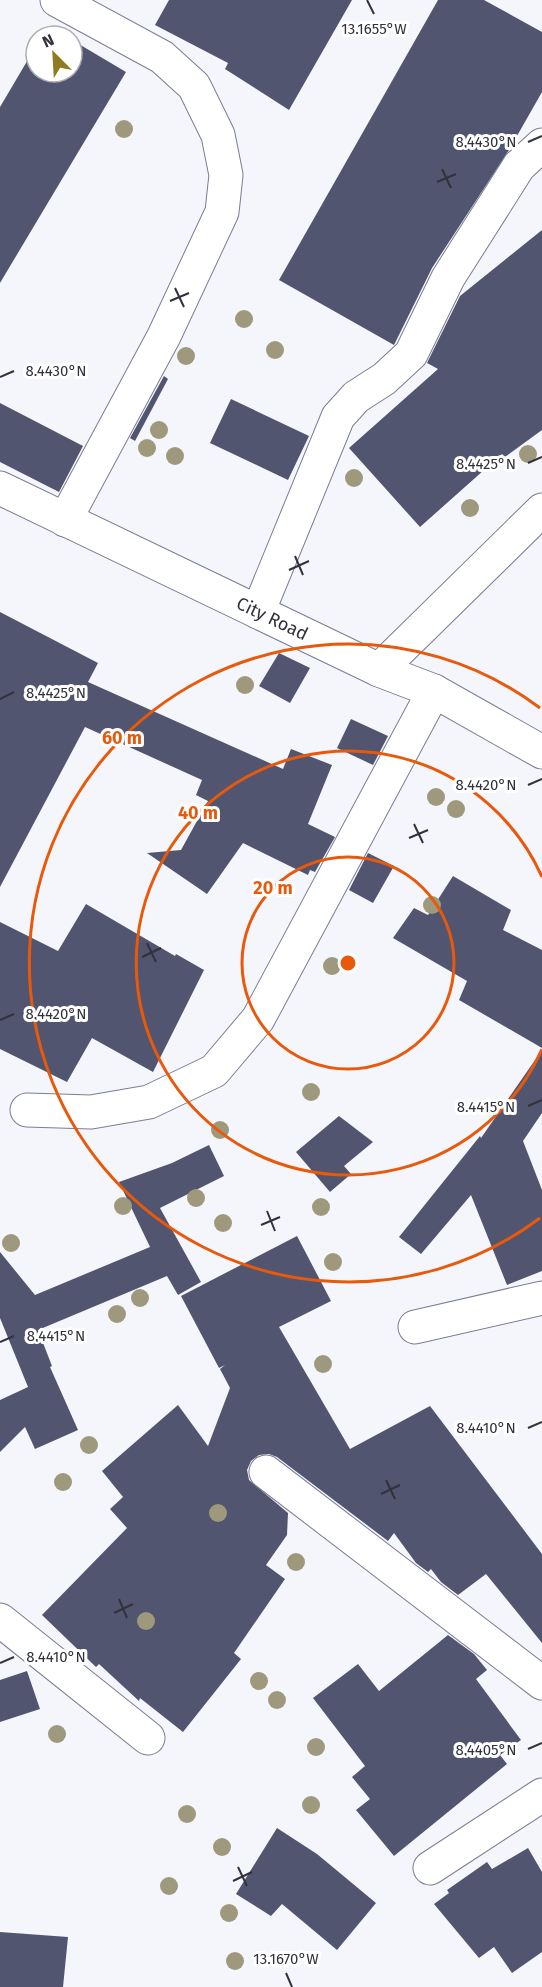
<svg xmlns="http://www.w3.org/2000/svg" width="542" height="1987" font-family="'Fira Sans',sans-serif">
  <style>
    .building { fill: #525570 }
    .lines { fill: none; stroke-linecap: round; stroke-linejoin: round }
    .minor-casing { stroke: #7a7d95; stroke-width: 35 }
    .major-casing { stroke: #7a7d95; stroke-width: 35 }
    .minor { stroke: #fff; stroke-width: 33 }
    .major { stroke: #fff; stroke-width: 33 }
    .tree { fill: #9e997d }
    .ticks { fill: none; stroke: #31323c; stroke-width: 2 }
    .ring { fill: none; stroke: #e8590c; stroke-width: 3 }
    .labels { text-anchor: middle; stroke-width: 6; stroke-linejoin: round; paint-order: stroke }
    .street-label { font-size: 18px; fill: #31323c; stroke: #fff }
    .ticks-label { font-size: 15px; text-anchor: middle; fill: #31323c; stroke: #fff; stroke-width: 6; stroke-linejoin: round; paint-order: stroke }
    .centre { fill: #e8590c; stroke: #fff; stroke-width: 3 }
    .ring-label { font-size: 18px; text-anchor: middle; font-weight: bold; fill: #e8590c; stroke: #fff; stroke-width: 6; stroke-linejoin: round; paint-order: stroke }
  </style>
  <rect width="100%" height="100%" fill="#f5f6fb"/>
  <path class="building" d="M169,0H352L289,110L225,69L228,63L155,25Z
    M438,0H484L542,32V92L509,150L432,268L394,345L279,280Z
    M72,40L126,72L0,283V107L36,46V72H72Z
    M542,230V430L505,457L502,454L420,527L349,448L438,369L427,363L460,296Z
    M164,376L168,379L135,441L130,438Z
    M231,399L309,436L288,480L210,443Z
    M0,403L83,446L59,492L0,462Z
    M0,612L98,663L88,682L283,769L291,749L332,765L308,824L335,837L315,872L310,870L308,875L243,843L207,894L147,853L181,850L208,801L196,795L202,780L85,727L0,887Z
    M279,653L310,668L290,703L259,686Z
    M351,719L388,736L373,765L337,748Z
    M368,853L394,866L373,903L349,890Z
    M453,876L511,910L503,930L542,950V1048L459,1000L467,981L393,938L414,908L428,915Z
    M86,904L175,956L176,954L204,970L153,1072L92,1038L67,1082L0,1049V922L58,951Z
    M542,1050V1113L523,1141L542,1190V1271L507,1285L471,1195L421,1254L399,1237L480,1136L481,1138Z
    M339,1116L373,1142L344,1166L351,1174L330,1192L296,1152Z
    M209,1145L224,1176L160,1208L201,1282L178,1295L167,1276L38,1330L52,1366L50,1367L78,1430L35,1449L25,1427L0,1452V1400L28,1387L0,1318V1252L35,1295L150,1247L119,1182L172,1163Z
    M297,1236L331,1301L279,1327L350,1449L430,1406L542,1554V1643L486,1574L458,1595L441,1582L431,1569L428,1572L416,1563L394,1533L388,1541L277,1457L269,1454L259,1455L251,1461L247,1470L249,1480L288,1513L287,1535L266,1565L285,1579L234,1653L241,1659L183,1732L140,1698L139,1701L99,1664L96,1667L42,1615L127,1528L110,1509L123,1497L102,1471L178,1405L208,1446L230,1388L220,1369L225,1365L219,1368L181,1296Z
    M448,1635L474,1654L487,1670L476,1679L521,1740L500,1755L507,1764L394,1856L356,1810L370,1799L352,1777L365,1766L313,1698L358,1664L379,1691Z
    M27,1671L40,1709L0,1722V1680Z
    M277,1828L317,1854L376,1903L337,1950L282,1904L271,1916L236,1894Z
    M528,1848L542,1872V1952L512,1973L494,1947L479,1958L434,1904L449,1893L447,1890L487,1862L492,1869Z
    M0,1932L68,1937L63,1987H0Z"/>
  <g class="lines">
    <g class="minor-casing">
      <path id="minor" d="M57,0L162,57L194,86L218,135L226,175L222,212L164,336L65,520
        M258,612L338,417L356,397L384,379L411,354L448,278L519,166L542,145
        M379,670L542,510
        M27,1110L91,1112L149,1102L214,1071L258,1019L434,691
        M415,1327L542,1298
        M266,1472L542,1683
        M0,1620L148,1738
        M430,1868L542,1795"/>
    </g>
    <g class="major-casing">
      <g id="major">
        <path id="s1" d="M0,488L379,670L434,691L542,752"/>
      </g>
    </g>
    <use href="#minor" class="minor"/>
    <use href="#major" class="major"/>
  </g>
  <g class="tree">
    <circle cx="124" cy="129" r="9"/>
    <circle cx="244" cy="319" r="9"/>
    <circle cx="275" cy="350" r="9"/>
    <circle cx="186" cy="356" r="9"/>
    <circle cx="159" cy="430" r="9"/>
    <circle cx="147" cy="448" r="9"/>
    <circle cx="528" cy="454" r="9"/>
    <circle cx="175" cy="456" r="9"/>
    <circle cx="354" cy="478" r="9"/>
    <circle cx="470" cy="508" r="9"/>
    <circle cx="245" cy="685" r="9"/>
    <circle cx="436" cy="797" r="9"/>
    <circle cx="456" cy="809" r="9"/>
    <circle cx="432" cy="905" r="9"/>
    <circle cx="332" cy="966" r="9"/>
    <circle cx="311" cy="1092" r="9"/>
    <circle cx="220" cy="1130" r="9"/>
    <circle cx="196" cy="1198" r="9"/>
    <circle cx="123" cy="1206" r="9"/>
    <circle cx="321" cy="1207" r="9"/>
    <circle cx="223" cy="1223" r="9"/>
    <circle cx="11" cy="1243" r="9"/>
    <circle cx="333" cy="1262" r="9"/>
    <circle cx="140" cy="1298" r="9"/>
    <circle cx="117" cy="1314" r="9"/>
    <circle cx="323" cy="1364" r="9"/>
    <circle cx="89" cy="1445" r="9"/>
    <circle cx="63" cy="1482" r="9"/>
    <circle cx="218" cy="1513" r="9"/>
    <circle cx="296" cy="1562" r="9"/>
    <circle cx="146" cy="1621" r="9"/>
    <circle cx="259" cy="1681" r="9"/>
    <circle cx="277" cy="1700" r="9"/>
    <circle cx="57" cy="1734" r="9"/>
    <circle cx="316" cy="1747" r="9"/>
    <circle cx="311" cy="1805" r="9"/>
    <circle cx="187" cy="1814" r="9"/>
    <circle cx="222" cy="1847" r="9"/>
    <circle cx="169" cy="1886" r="9"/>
    <circle cx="229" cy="1913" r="9"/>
    <circle cx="235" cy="1961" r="9"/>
  </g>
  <path class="ticks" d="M367,0L374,14M528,142L542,136M442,169L451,188M437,182L456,174M175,288L184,307M170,301L189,293M0,377L14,371M528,463L542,457M295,556L303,575M289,570L309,561M0,699L14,692M528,785L542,779M414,824L423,843M409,838L428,830M147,943L156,962M142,957L161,948M0,1020L14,1014M528,1106L542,1100M267,1211L275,1231M261,1225L280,1217M0,1342L14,1336M528,1428L542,1422M386,1480L395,1499M381,1494L400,1485M119,1599L127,1618M114,1613L133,1604M0,1663L14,1657M528,1749L542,1743M238,1867L247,1886M233,1881L252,1872M286,1973L292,1987"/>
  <g class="ring">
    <circle cx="348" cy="963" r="106"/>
    <path d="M542 1049A212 212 0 1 1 542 877"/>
    <path d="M540 1218A319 319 0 1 1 540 708"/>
  </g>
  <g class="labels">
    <g class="street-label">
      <text dy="6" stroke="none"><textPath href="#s1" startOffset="302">City Road</textPath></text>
    </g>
  </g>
  <g class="ticks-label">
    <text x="374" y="34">13.1655°W</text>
    <text x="486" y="147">8.4430°N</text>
    <text x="56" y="376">8.4430°N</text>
    <text x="486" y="469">8.4425°N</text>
    <text x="56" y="698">8.4425°N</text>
    <text x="486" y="790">8.4420°N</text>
    <text x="56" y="1019">8.4420°N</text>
    <text x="486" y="1112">8.4415°N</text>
    <text x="56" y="1341">8.4415°N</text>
    <text x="486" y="1433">8.4410°N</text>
    <text x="56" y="1662">8.4410°N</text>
    <text x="486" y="1755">8.4405°N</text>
    <text x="286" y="1964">13.1670°W</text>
  </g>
  <circle cx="348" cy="963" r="9" class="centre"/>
  <g class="ring-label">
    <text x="122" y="744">60 m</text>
    <text x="198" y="819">40 m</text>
    <text x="273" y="894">20 m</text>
  </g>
  <g transform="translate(54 54) rotate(336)"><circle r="28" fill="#ffffff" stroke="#adadb1" stroke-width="1.5"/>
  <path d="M0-4.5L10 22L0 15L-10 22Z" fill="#8e7c22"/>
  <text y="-9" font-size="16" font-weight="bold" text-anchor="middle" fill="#31323c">N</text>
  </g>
</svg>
